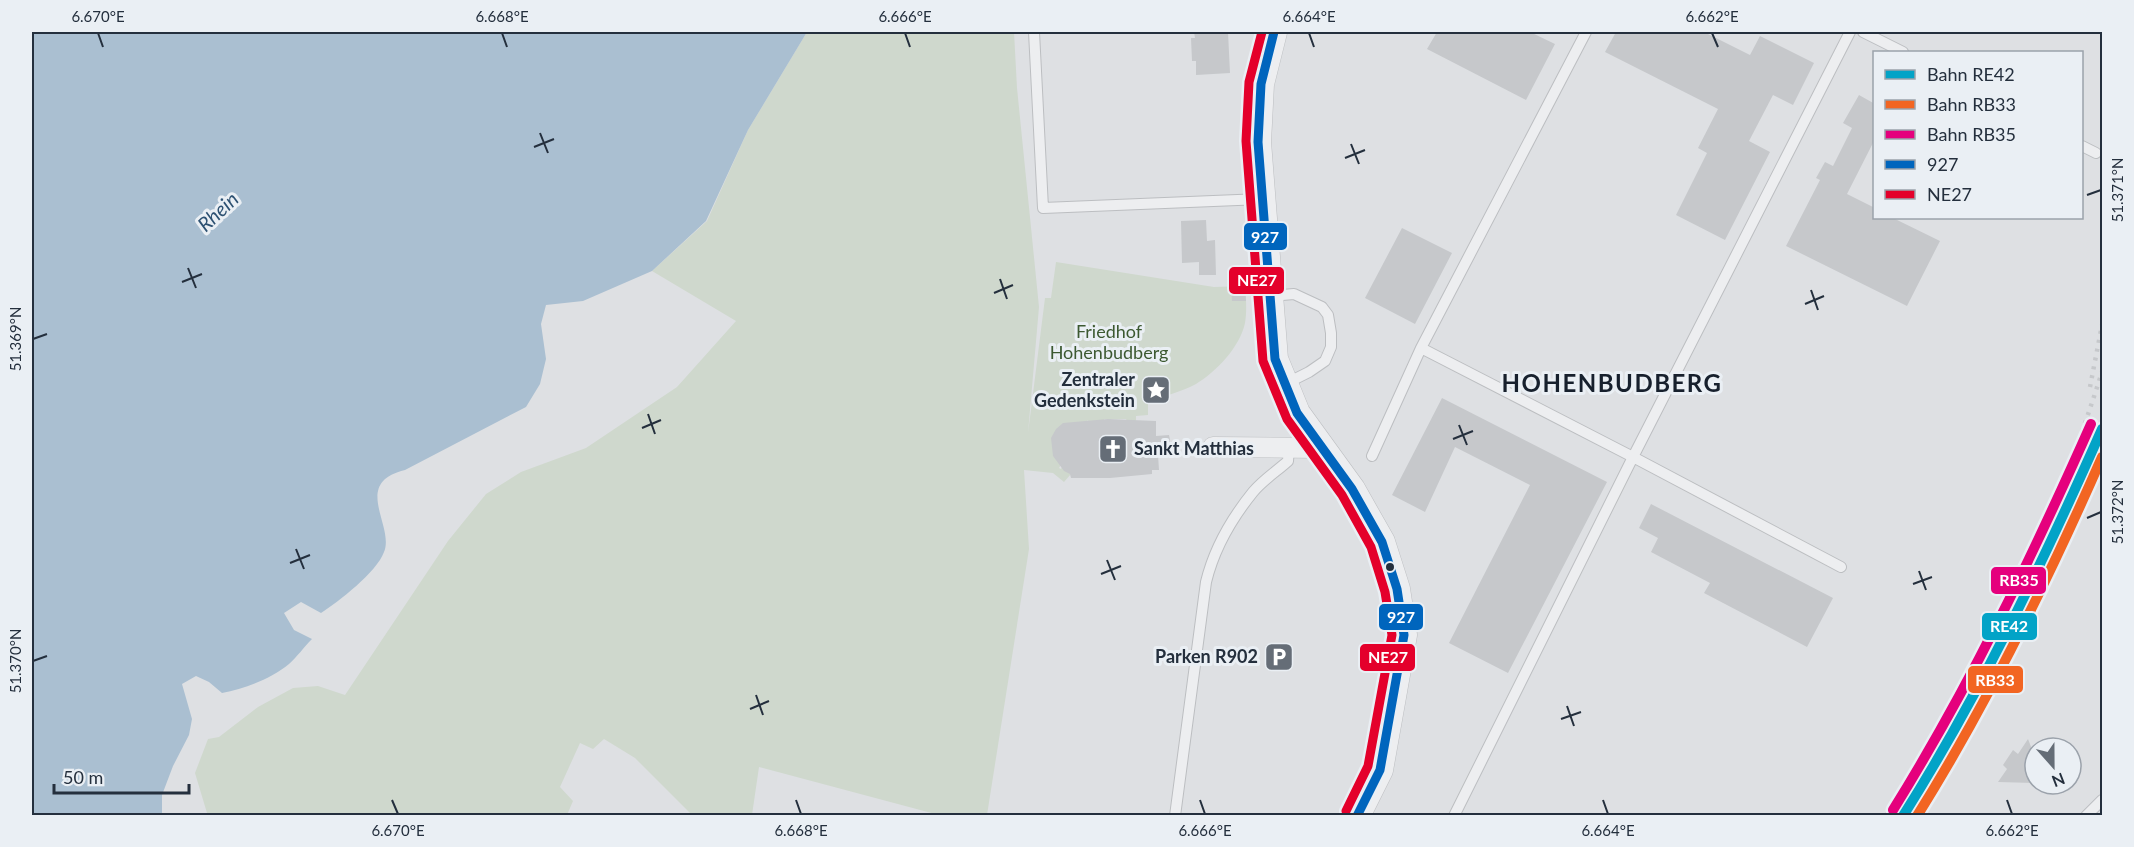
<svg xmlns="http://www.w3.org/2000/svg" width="2134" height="847" font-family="Lato,sans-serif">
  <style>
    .green { fill: #cfd8cd }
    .water { fill: #aabfd1 }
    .building { fill: #c6c8cb }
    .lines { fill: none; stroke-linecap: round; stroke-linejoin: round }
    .service-casing { stroke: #bcbec1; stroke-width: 12 }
    .minor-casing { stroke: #bcbec1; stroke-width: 21 }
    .tertiary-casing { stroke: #bcbec1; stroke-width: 27 }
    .service { stroke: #edeef0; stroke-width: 10 }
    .minor { stroke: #edeef0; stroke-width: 20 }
    .tertiary { stroke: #edeef0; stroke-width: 26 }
    .rail { stroke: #c6c8cb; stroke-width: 4.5; stroke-dasharray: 3 6; stroke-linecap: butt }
    .bus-1-casing { stroke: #eaeff4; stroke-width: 14 }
    .bus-2-casing { stroke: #eaeff4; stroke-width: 14 }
    .bus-1 { stroke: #0065bd; stroke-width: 9 }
    .bus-2 { stroke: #e4002b; stroke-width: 9 }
    .rail-1-casing { stroke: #eaeff4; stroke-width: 15 }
    .rail-2-casing { stroke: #eaeff4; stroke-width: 15 }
    .rail-3-casing { stroke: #eaeff4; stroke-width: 15 }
    .rail-1 { stroke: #02a3c7; stroke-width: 10 }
    .rail-2 { stroke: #f26522; stroke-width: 10 }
    .rail-3 { stroke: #e5007d; stroke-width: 10 }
    .ticks { fill: none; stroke: #242f3d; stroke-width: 2 }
    .bus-dot { fill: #242f3d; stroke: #eaeff4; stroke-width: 2 }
    .labels { text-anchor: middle; stroke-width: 6; stroke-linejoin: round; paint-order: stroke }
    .park-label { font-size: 18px; fill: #3c5931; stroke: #eaeff4 }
    .poi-label { font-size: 18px; font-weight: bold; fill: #242f3d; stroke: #eaeff4; text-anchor: end }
    .water-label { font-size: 20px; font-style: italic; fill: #2d5172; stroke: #eaeff4 }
    .district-label { font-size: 24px; font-weight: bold; letter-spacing: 1.5px; fill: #17202d; stroke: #eaeff4 }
    .line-badge { stroke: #eaeff4; stroke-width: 2 }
    .badge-label { font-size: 16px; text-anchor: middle; font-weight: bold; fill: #fff }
    .neatline { fill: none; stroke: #242f3d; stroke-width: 2 }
    .ticks-label { font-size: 15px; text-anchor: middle; fill: #242f3d }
  </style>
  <rect width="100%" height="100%" fill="#dee0e3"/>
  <path class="green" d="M807,32H1014L1017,88L1039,307L1028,433L1045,298H1051L1056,262L1214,287L1245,286C1246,298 1247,311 1245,323C1240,347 1216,372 1196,384C1182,392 1163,396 1148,401V415L1136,416V422L1128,423L1126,419H1104L1105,424L1089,425L1088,420L1086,423L1078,422L1061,425L1062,463L1059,468L1061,469L1063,465L1071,474L1064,482L1053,473L1024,470L1029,549L987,815H939L759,767L752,815H692L635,758L604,739L593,749L580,743L560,787L573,801L567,815H206L207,813L195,773L208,739L219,737L258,707L293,688L318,686L345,695L448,541L486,494L521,472L586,448L677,387L736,321L652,271L707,221L748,130Z"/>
  <path class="water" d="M32,32H807L748,130L706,221L652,271L583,301L546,305L541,324L546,359L540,384L526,407L405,470C351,483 395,526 384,552C377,572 338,602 321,613L301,602L284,613L294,630L312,639C304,647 297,657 289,664C271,679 244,689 222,693L209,682L196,676L182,684L192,719L189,735L173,766L162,795V815H32Z"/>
  <path class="building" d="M1194,32H1228L1230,73L1196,75V61H1192L1191,38H1195Z
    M1437,32H1530L1555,44L1526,100L1427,49Z
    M1616,32H1704L1750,55L1760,36L1814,63L1793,105L1773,95L1749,141L1770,152L1725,240L1676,215L1707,153L1698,148L1718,109L1605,52Z
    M1859,95L1875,104V139L1847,194L1875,208V218H1893L1940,241L1907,306L1786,246L1820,180L1816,178L1825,162L1833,166L1852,128L1843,123Z
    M1206,220L1207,241L1215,240L1216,275H1199V262L1182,263L1181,221Z
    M1402,228L1452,253L1415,324L1365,298Z
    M1245,286L1246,301H1232L1231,287Z
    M1442,398L1607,482L1508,673L1449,643L1530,485L1455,447L1425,512L1392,495Z
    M1108,419L1156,421V436L1169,435L1170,440V454L1158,455L1159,470H1152V474L1110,478H1071L1070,474L1064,471L1053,456L1051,438L1056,429L1063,423Z
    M1651,504L1833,598L1807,647L1704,593L1710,583L1651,552L1658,538L1639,528Z
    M2028,739L2035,757V764L2029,773L2035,777V783L1998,782L2007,769L2003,765L2013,750L2018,754Z"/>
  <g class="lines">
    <g class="service-casing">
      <path id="service" d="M1034,32L1043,208L1262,199
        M1586,32L1421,348L1633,457L1850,32
        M1863,32L1903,52
        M2082,146L2096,153
        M1270,296L1294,294L1322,307L1328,315L1331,333V347L1325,361L1309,372L1285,384
        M1372,456L1421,348
        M1175,816L1206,582C1214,549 1232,518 1253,492C1263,480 1277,471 1288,461L1289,448
        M1454,816L1633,457L1841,567
        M2086,816L2102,800"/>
    </g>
    <g class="minor-casing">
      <path id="minor" d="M1213,447L1321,448"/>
    </g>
    <g class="tertiary-casing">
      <path id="tertiary" d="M1274,32L1261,84L1258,142L1275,359L1297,413L1352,489L1382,542L1397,589L1404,635L1380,770L1357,816"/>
    </g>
    <use href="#service" class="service"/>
    <use href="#minor" class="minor"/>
    <use href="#tertiary" class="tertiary"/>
    <path class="rail" d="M2090,387L2102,325
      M1886,816C1939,732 1989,646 2032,556C2060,497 2082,434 2102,372"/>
    <g class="bus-1-casing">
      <path id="bus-1" d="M1274,32L1261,84L1258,142L1275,359L1297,413L1352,489L1382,542L1397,589L1404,635L1380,770L1357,816"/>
    </g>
    <g class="bus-2-casing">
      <path id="bus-2" d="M1262,32L1249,82L1246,141L1263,361L1287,419L1342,495L1371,547L1385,592L1392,635L1368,766L1346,811"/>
    </g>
    <use href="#bus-1" class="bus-1"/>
    <use href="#bus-2" class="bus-2"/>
    <g class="rail-1-casing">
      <path id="rail-1" d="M1903,816C1981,692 2043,562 2102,429"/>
    </g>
    <g class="rail-2-casing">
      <path id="rail-2" d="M1917,816C1989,701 2048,580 2102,457"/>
    </g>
    <g class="rail-3-casing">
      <path id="rail-3" d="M1893,810C1970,686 2032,557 2091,424"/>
    </g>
    <use href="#rail-1" class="rail-1"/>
    <use href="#rail-2" class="rail-2"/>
    <use href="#rail-3" class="rail-3"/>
  </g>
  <path class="ticks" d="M98,33L103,47M502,33L507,47M905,33L910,47M1309,33L1314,47M1712,33L1718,47M540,133L548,153M1351,144L1359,164M534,147L554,139M1345,158L1365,150M2087,195L2101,190M188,268L196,288M1000,279L1007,299M182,282L202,274M1811,290L1818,310M994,293L1013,285M1805,304L1824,296M33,339L47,334M648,414L655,434M1459,425L1467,445M642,428L661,420M1453,439L1473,431M2087,518L2101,512M296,549L304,569M1107,560L1115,580M290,563L310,555M1919,571L1926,590M1101,574L1121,566M1913,584L1932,577M33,661L47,656M756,695L763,715M1567,706L1574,726M750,709L769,701M1561,719L1581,712M392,800L398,814M796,800L801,814M1200,800L1205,814M1603,800L1608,814M2007,800L2012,814"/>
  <defs>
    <g id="sight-square" transform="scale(1.5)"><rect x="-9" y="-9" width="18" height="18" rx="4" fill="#656d77" stroke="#eaeff4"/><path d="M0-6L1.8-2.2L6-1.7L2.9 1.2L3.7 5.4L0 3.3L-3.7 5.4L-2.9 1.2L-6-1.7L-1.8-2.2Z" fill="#fff"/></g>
    <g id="church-square" transform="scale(1.5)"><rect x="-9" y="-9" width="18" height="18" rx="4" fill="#656d77" stroke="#eaeff4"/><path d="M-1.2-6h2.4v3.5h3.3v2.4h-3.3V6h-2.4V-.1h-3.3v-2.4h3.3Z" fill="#fff"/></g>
    <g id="parking-square" transform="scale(1.5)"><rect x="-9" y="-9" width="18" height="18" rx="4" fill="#656d77" stroke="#eaeff4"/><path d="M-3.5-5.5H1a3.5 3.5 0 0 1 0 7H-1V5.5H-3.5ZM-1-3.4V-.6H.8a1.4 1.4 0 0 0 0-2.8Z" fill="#fff"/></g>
  </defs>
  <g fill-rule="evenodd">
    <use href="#sight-square" x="1156" y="390"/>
    <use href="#church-square" x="1113" y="449"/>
    <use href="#parking-square" x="1279" y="657"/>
  </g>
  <circle class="bus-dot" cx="1390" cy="567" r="5"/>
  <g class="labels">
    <g class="park-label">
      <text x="1109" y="338">Friedhof<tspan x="1109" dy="21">Hohenbudberg</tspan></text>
    </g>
    <g class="poi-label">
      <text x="1135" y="386">Zentraler<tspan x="1135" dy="21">Gedenkstein</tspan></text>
      <text x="1134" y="455" text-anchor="start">Sankt Matthias</text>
      <text x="1258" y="663">Parken R902</text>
    </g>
    <g class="water-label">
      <text transform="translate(218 212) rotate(-43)" y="7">Rhein</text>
    </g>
    <g class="district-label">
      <text x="1612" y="392">HOHENBUDBERG</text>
    </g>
  </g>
  <g class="line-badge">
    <rect x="1243" y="222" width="45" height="29" rx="6" fill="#0065bd"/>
    <rect x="1228" y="266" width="57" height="29" rx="6" fill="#e4002b"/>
    <rect x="1990" y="566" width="57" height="29" rx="6" fill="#e5007d"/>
    <rect x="1378" y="603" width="46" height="28" rx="6" fill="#0065bd"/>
    <rect x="1981" y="612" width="57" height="29" rx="6" fill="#02a3c7"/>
    <rect x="1359" y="643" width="57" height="29" rx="6" fill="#e4002b"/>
    <rect x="1967" y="665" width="57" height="29" rx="6" fill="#f26522"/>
  </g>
  <g class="badge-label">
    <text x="1265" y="243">927</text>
    <text x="1257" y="286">NE27</text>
    <text x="2019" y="586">RB35</text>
    <text x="1401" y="623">927</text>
    <text x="2009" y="632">RE42</text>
    <text x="1388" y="663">NE27</text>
    <text x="1995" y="686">RB33</text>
  </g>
  <rect width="2134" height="847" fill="none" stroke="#eaeff4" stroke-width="66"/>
  <rect x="1873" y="51" width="210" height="168" fill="#eaeff4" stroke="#9ba2ab" stroke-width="1.5"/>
  <rect x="1885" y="70" width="30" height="9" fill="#02a3c7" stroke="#9ba2ab" stroke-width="1.5"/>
  <text x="1927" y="81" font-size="18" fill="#242f3d">Bahn RE42</text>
  <rect x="1885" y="100" width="30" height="9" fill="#f26522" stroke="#9ba2ab" stroke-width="1.5"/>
  <text x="1927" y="111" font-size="18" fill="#242f3d">Bahn RB33</text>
  <rect x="1885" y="130" width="30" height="9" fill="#e5007d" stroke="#9ba2ab" stroke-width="1.5"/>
  <text x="1927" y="141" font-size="18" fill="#242f3d">Bahn RB35</text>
  <rect x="1885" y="160" width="30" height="9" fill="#0065bd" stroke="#9ba2ab" stroke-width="1.5"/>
  <text x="1927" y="171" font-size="18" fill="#242f3d">927</text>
  <rect x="1885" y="190" width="30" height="9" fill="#e4002b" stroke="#9ba2ab" stroke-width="1.5"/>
  <text x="1927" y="201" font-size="18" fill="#242f3d">NE27</text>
  <g transform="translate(2053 766) rotate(159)"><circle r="28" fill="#eaeff4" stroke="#9ba2ab" stroke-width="1.5"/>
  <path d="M0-4.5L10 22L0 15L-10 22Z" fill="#656d77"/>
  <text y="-9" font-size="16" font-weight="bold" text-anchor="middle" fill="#242f3d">N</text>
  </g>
  <path d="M54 784v9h135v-9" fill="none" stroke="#242f3d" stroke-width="3"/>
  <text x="63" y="784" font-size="18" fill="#242f3d" stroke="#eaeff4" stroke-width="4.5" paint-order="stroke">50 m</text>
  <rect x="33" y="33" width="2068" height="781" class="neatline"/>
  <g class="ticks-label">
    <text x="98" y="22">6.670°E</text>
    <text x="502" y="22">6.668°E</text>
    <text x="905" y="22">6.666°E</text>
    <text x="1309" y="22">6.664°E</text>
    <text x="1712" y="22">6.662°E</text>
    <text transform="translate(2118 190) rotate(-90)" y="5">51.371°N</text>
    <text transform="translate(16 339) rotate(-90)" y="5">51.369°N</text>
    <text transform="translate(2118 512) rotate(-90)" y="5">51.372°N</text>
    <text transform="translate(16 661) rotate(-90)" y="5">51.370°N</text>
    <text x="398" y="836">6.670°E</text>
    <text x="801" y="836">6.668°E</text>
    <text x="1205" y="836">6.666°E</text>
    <text x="1608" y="836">6.664°E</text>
    <text x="2012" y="836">6.662°E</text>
  </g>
</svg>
